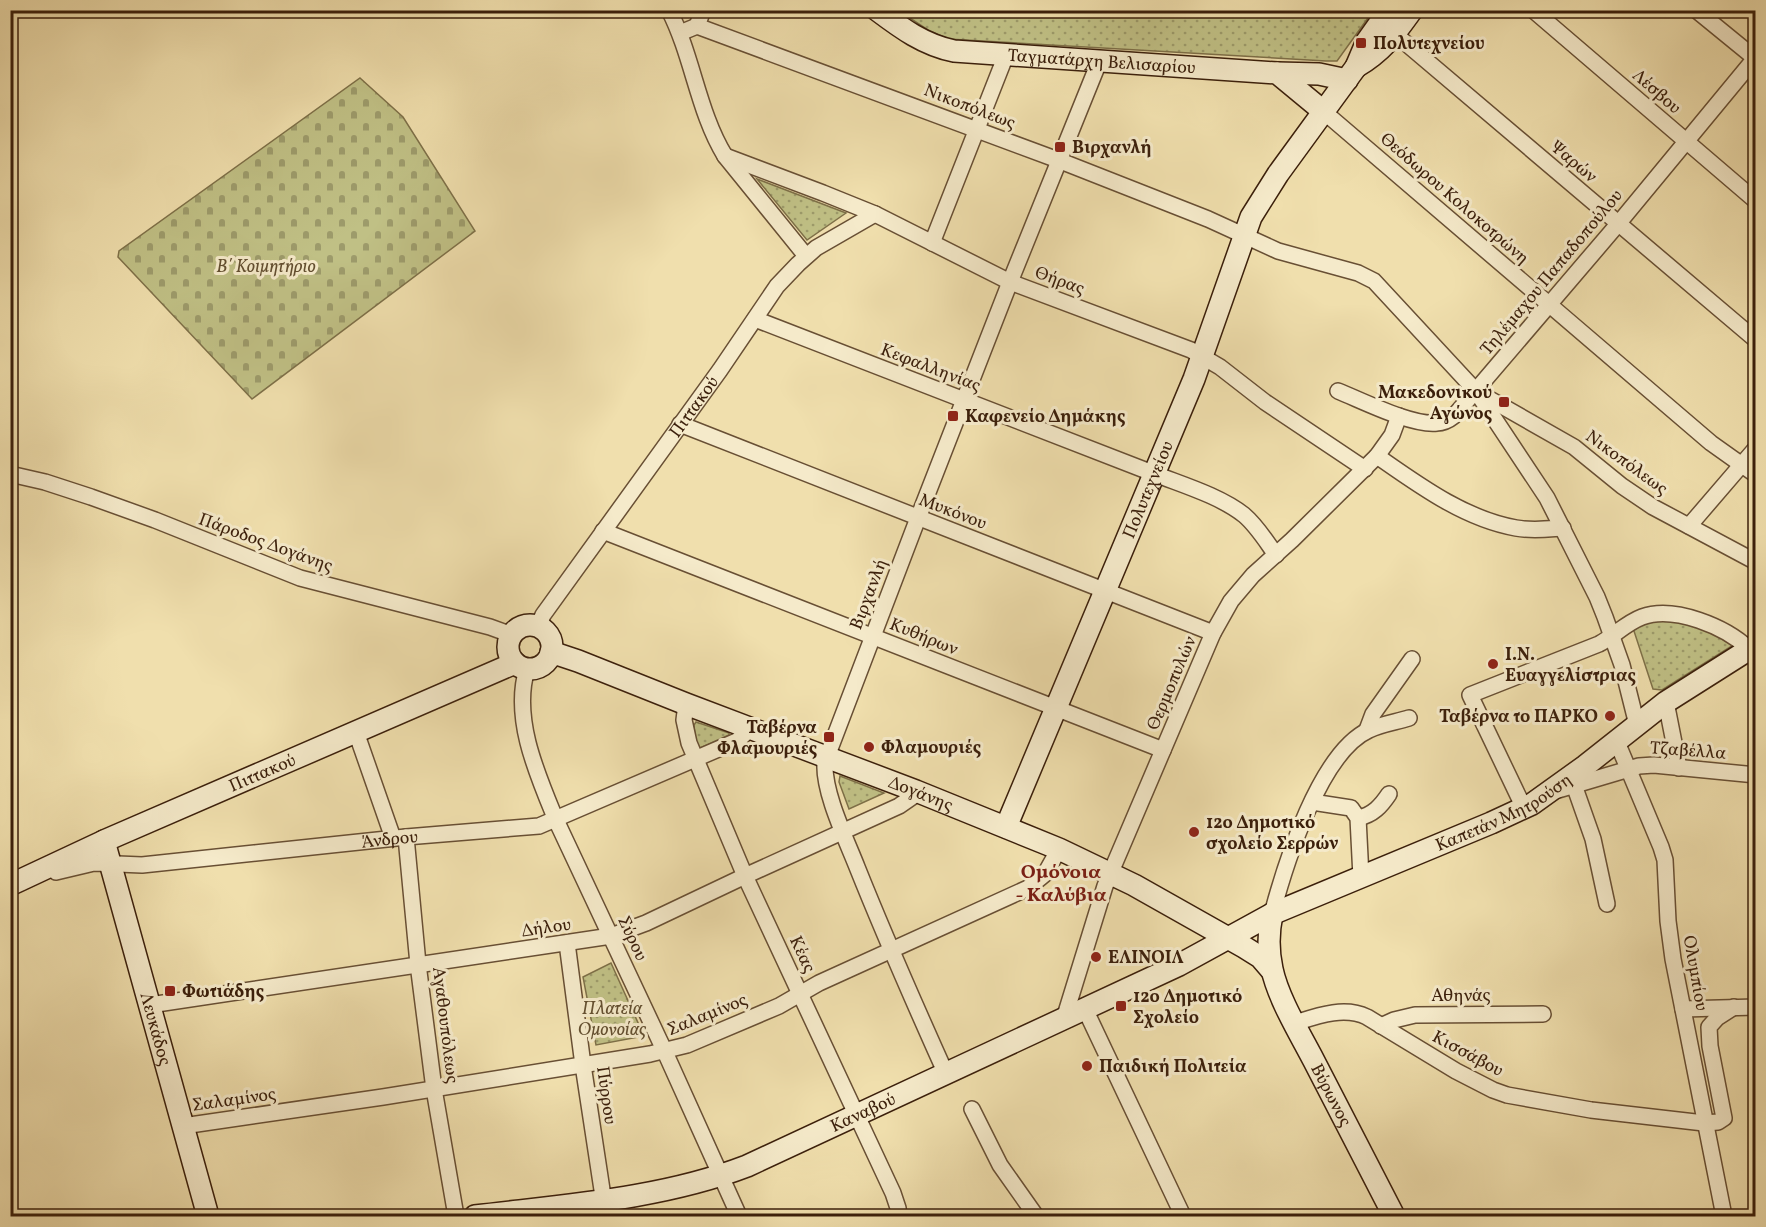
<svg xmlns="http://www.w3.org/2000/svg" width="1766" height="1227" font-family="Vollkorn,serif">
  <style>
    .grass { fill: url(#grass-dots); stroke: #7e7048; stroke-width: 1.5 }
    .cemetery { fill: url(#cemetery-stones); stroke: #7e7048; stroke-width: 1.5 }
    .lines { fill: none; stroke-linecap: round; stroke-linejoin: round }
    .street-casing { stroke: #684f34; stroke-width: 18 }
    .secondary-casing { stroke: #3b1f0b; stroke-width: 24 }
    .street { stroke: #f5eaca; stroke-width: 15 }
    .secondary { stroke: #f5eaca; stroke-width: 21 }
    .poi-dot { fill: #8f2418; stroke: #f5eaca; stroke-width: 2 }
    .labels { text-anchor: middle; stroke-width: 6; stroke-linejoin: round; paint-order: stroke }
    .poi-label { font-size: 18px; font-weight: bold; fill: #3b1f0b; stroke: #f5eaca; text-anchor: start }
    .street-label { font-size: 18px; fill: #3b1f0b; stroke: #f5eaca }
    .park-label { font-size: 18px; font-style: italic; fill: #634f30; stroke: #f5eaca }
    .neighbourhood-label { font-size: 20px; font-weight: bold; fill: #7a1f14; stroke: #f5eaca }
  </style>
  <defs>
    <pattern id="grass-dots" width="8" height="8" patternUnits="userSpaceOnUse" patternTransform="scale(1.5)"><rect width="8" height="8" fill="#c0c085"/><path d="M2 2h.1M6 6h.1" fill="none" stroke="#9d9b6b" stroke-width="1.8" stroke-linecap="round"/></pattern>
    <pattern id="cemetery-stones" width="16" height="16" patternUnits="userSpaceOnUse" patternTransform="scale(1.5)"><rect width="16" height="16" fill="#c0c085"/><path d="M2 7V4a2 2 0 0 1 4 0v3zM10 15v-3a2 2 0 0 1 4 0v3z" fill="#9d9b6b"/></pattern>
  </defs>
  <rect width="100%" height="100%" fill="#f0dfad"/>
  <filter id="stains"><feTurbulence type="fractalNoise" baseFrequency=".00333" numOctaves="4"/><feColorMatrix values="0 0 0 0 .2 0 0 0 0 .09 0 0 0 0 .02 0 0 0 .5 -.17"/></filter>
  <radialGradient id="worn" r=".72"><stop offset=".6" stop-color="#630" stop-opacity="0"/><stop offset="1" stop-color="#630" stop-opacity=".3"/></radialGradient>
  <path class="grass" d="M899,11H1373L1337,61H1326L948,39L928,30Z
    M757,179L846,213L807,240Z
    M1651,618L1689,622L1735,644L1662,690L1653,689L1632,625Z
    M696,722L729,733V735L700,748H696L694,725Z
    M840,776L884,793L849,809L839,782Z
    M611,963L644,1036L596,1045L583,977Z"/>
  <path class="cemetery" d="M360,78L403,117L475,231L252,399L118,257L119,251Z"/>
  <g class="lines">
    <g class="street-casing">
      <g id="street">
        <path d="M669,10C693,57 698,112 725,156L806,256"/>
        <path d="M1533,10L1756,201"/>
        <path d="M1696,10L1756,59"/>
        <path d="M697,26L703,10"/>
        <path d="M680,33L697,26L1058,160L1208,219L1278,251L1358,273L1374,281L1476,391L1547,498L1597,597L1605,617L1622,665L1637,725"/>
        <path d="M1395,34L1756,340"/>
        <path d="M1323,111L1711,443L1756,475"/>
        <path d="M725,156L823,193L875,214L1010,282L1191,350L1220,367L1265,402L1365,469"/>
        <path d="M932,243L1006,55"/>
        <path d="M755,319L1155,474C1183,485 1220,496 1244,515C1257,526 1266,541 1276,555"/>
        <path d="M1338,391C1363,401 1412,426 1437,423C1444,423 1449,420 1454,416L1618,224L1756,57"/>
        <path d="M1479,393L1574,447L1622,486L1653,507L1756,562"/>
        <path d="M680,424L1213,633"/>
        <path d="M1377,456C1420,486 1465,519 1516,528C1532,531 1547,529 1563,528"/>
        <path d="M10,474L45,482L91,497L155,520L300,578L490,627L512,635"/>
        <path d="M1689,526L1756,448"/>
        <path d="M603,531L1163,750"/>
        <path id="s1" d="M538,627L543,615L720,370L777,286L798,264L816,248L875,214"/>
        <path d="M527,669C512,718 537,774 556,820L665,1052L739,1216"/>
        <path d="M1666,702L1679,768"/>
        <path d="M686,704L684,720L689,743L745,876L893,1193L898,1208L899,1216"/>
        <path d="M1367,730L1373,714L1412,659"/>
        <path d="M356,732L393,838"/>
        <path d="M1617,742L1661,847L1665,860L1668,921L1673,959L1724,1216"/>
        <path d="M1574,785L1593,839L1607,904"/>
        <path d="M1558,790L1639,766L1654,765L1756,775"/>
        <path d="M1312,802L1351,808L1358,818L1361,877"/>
        <path d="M1524,808L1470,695L1599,644C1614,636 1626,623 1642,617C1674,605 1726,627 1749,649"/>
        <path d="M1358,818C1373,815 1381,806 1389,794"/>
        <path d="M406,837L418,964L434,1089L456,1216"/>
        <path id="s2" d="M56,872L94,863L142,865L406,837L539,826L737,741L750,729"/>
        <path d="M1272,914C1285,865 1320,752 1369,730C1381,724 1396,722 1409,718"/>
        <path d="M567,943L583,1065L606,1216"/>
        <path d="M150,1005L611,936L646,923L745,876L899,806L912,797L916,791"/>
        <path d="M1085,1009L1183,1216"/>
        <path d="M1683,1009L1756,1007"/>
        <path d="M1064,1019L1105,886L1213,633L1231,601L1253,575L1292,540L1377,456L1392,435L1399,416"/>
        <path d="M1295,1023C1317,1016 1344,1006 1367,1017L1456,1071L1493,1090L1507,1095L1591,1110L1704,1123L1718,1122L1724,1118L1710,1046L1709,1027L1717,1018L1734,1007"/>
        <path d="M1381,1026L1394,1020L1415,1015L1543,1014"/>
        <path d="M946,1074C915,1005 885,937 857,867C846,839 823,792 825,762L918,518L1010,282L1099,62"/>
        <path d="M972,1109L1000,1165L1036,1216"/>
        <path d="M183,1126L383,1097L650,1054L687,1045L779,1006L819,983L1028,888L1045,874L1059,849"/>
      </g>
    </g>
    <g class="secondary-casing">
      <g id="secondary">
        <path id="s3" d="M877,10C901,28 924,45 954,51L1277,73L1323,111"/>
        <path d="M1356,67C1383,51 1394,35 1412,10"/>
        <path d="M1277,73L1319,74L1347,80"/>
        <circle cx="530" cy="647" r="22"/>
        <path id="s4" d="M551,652L578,661L686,704L916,791L1059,849L1134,885L1244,947L1260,957L1272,971"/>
        <path id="s5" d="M1006,827L1194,379L1251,217L1278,174L1356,67L1367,41L1389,10"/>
        <path id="s6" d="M104,841L208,1216"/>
        <path id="s7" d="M10,885L104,841L515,663"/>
        <path id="s8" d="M1272,914C1268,933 1268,951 1272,969C1278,998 1300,1034 1314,1061C1341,1113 1368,1165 1394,1216"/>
        <path id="s9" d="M475,1216C566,1205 661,1199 747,1166L1179,965L1272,914L1491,823L1532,804L1585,766L1666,702L1756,645"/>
      </g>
    </g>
    <use href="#street" class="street"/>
    <use href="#secondary" class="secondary"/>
  </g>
  <g class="poi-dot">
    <rect x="1355" y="37" width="12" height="12" rx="3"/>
    <rect x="1054" y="141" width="12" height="12" rx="3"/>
    <rect x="1498" y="396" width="12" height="12" rx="3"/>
    <rect x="947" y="410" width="12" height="12" rx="3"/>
    <circle cx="1493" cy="664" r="6"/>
    <circle cx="1610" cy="716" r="6"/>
    <rect x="823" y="731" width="12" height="12" rx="3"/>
    <circle cx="869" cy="747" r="6"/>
    <circle cx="1194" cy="832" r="6"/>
    <circle cx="1096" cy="957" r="6"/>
    <rect x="164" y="985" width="12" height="12" rx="3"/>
    <rect x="1115" y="1000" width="12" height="12" rx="3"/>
    <circle cx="1087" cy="1066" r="6"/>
  </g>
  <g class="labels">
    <g class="poi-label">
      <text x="1373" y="49">Πολυτεχνείου</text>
      <text x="1072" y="153">Βιρχανλή</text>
      <text x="1492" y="398" text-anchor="end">Μακεδονικού<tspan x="1492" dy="21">Αγώνος</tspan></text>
      <text x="965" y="422">Καφενείο Δημάκης</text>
      <text x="1505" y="660">Ι.Ν.<tspan x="1505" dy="21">Ευαγγελίστριας</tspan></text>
      <text x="1598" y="722" text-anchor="end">Ταβέρνα το ΠΑΡΚΟ</text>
      <text x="817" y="733" text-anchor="end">Ταβέρνα<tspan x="817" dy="21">Φλαμουριές</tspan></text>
      <text x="881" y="753">Φλαμουριές</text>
      <text x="1206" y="828">12ο Δημοτικό<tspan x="1206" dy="21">σχολείο Σερρών</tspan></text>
      <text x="1108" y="963">ΕΛΙΝΟΙΛ</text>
      <text x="182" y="997">Φωτιάδης</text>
      <text x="1133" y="1002">12ο Δημοτικό<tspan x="1133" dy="21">Σχολείο</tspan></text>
      <text x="1099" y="1072">Παιδική Πολιτεία</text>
    </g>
    <g class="street-label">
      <text dy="6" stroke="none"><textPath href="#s3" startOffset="236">Ταγματάρχη Βελισαρίου</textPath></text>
      <text transform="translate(1657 91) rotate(41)" y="6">Λέσβου</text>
      <text transform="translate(970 106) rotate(21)" y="6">Νικοπόλεως</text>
      <text transform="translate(1574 161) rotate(40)" y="6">Ψαρών</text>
      <text transform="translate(1455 198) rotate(41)" y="6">Θεόδωρου Κολοκοτρώνη</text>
      <text transform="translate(1551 272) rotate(-50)" y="6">Τηλέμαχου Παπαδοπούλου</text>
      <text transform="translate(1060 280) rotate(20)" y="6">Θήρας</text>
      <text transform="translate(931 367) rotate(21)" y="6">Κεφαλληνίας</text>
      <text dy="6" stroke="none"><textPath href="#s1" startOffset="270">Πιττακού</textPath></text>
      <text transform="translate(1627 462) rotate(36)" y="6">Νικοπόλεως</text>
      <text dy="6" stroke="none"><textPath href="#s5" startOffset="366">Πολυτεχνείου</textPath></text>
      <text transform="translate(953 511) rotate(21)" y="6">Μυκόνου</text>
      <text transform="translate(266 542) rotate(20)" y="6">Πάροδος Δογάνης</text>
      <text transform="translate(868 594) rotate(-69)" y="6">Βιρχανλή</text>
      <text transform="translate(924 636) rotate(22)" y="6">Κυθήρων</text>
      <text transform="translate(1171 683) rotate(-67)" y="6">Θερμοπυλών</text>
      <text transform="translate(1688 750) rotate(4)" y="6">Τζαβέλλα</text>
      <text dy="6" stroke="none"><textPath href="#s7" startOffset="276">Πιττακού</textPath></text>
      <text dy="6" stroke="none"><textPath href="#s4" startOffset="396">Δογάνης</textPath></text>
      <text dy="6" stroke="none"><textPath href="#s9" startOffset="1113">Καπετάν Μητρούση</textPath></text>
      <text dy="6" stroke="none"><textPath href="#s2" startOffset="336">Άνδρου</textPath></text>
      <text transform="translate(546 927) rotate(-8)" y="6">Δήλου</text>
      <text transform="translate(633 938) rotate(65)" y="6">Σύρου</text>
      <text transform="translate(803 954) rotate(65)" y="6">Κέας</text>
      <text transform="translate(1696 973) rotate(80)" y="6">Ολυμπίου</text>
      <text x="1461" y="1001">Αθηνάς</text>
      <text transform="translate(707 1014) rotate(-22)" y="6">Σαλαμίνος</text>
      <text transform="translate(446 1025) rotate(83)" y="6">Αγαθουπόλεως</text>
      <text dy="6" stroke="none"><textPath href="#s6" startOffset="195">Λευκάδος</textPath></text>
      <text transform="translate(1468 1053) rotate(28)" y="6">Κισσάβου</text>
      <text transform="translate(607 1095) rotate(82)" y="6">Πύρρου</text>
      <text dy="6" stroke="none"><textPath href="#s8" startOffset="195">Βύρωνος</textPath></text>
      <text transform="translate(234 1099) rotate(-8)" y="6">Σαλαμίνος</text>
      <text dy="6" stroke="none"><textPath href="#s9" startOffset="405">Καναβού</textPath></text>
    </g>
    <g class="park-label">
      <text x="266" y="272">Β΄ Κοιμητήριο</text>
      <text x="612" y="1014">Πλατεία<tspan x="612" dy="21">Ομονοίας</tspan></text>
    </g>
    <g class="neighbourhood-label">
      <text x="1061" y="878">Ομόνοια<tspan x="1061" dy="23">- Καλύβια</tspan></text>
    </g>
  </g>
  <rect width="1766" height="1227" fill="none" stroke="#f0dfad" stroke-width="36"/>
  <rect x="12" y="12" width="1742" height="1203" fill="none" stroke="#3b1f0b" stroke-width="3"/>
  <rect x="18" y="18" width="1730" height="1191" fill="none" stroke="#3b1f0b" stroke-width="1.5"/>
  <rect width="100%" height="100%" filter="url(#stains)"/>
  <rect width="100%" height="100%" fill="url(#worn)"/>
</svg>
